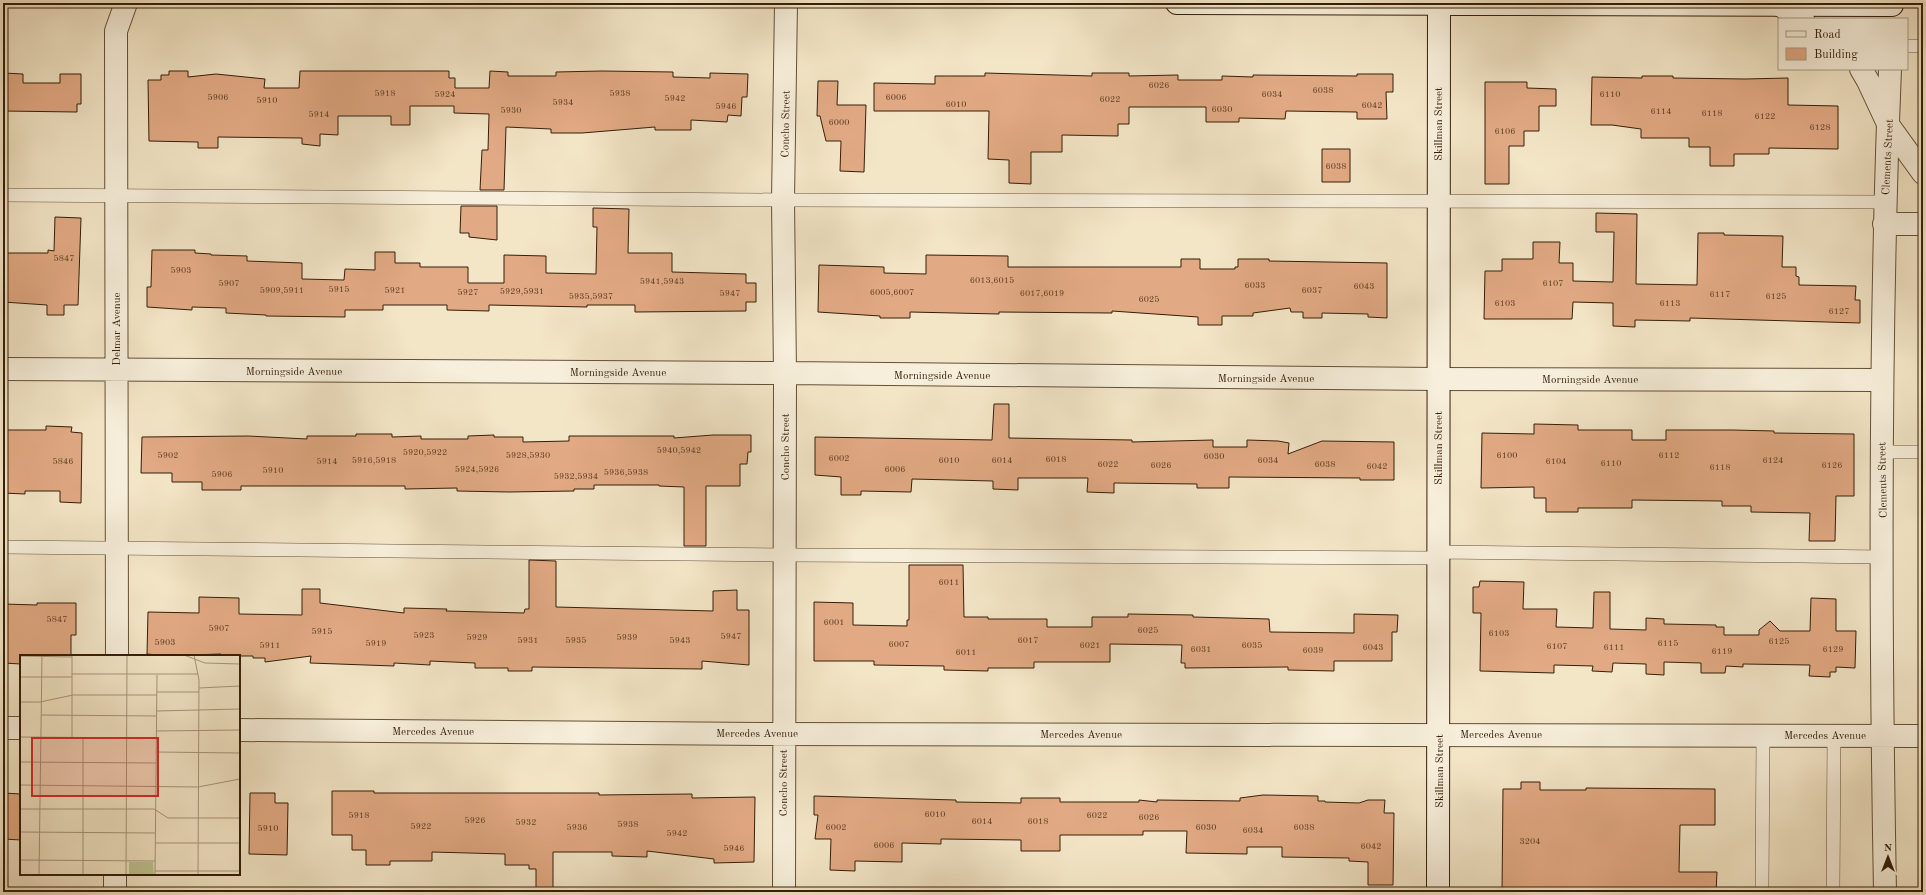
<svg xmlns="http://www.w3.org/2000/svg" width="1926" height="895" font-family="'Old Standard TT',serif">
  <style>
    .building { fill: #e2aa84; stroke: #351e09 }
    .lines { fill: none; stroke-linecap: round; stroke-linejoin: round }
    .lane-casing { stroke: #645038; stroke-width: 14 }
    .street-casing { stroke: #645038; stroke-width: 24 }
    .secondary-casing { stroke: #351e09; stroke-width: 24 }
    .lane { stroke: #f7efdb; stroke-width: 13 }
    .street { stroke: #f7efdb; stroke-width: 22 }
    .secondary { stroke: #f7efdb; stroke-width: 22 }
    .labels { text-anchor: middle; stroke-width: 4; stroke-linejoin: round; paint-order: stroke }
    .number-label { font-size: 9px; fill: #604128 }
    .street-label { font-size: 11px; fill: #351e09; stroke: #f7efdb }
    .inset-road { fill: none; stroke: #a7967b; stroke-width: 1 }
    .view { fill: #d62828; fill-opacity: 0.15; stroke: #d62828; stroke-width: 2 }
    .inset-edge { fill: none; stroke: #351e09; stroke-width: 2 }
  </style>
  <rect width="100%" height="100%" fill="#f3e6c7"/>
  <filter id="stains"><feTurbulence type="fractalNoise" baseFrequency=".005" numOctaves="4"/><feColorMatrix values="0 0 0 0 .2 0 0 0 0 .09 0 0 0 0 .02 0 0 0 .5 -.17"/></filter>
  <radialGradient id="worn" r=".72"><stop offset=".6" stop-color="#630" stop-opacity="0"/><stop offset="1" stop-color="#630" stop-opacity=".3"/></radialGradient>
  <path class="building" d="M169,71H188V77L216,74L265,79L264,88H299L300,71H449V78H455V88H489L490,71L508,72V76H556V72L602,71L673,72V77L710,78V73L748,74L747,97H742L741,116L728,115L727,122L691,120V130H655V127L582,133H551V129L506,127L504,190H480L482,150H488L489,114L454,113V106H410V125H391V116H338V135L320,134V146L302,144V138L218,137V148H198V142L149,141L148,80H161V75H169Z
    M3,73L23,74V83H60V74H81V104H77V112L3,111Z
    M985,73L1092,76V73H1129V76L1178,75V80H1222V76L1253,77V75L1357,76V74H1393V92H1386L1387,119H1357V112L1286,111L1285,119L1239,118V122H1206V107H1129V124H1118V136L1062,135V152H1031V184L1009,183V160L988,159L989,111H874V83L935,84V76H985Z
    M1642,76H1673V78L1745,79L1788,78V105L1838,106V149L1769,148V154H1734V166H1710V147H1689V138H1641V129L1612,125H1591L1592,77L1642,78Z
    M818,81H838L837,105H866L864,172L840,171L841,141H826L820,116H817Z
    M1485,82H1527V88L1556,89V106H1539V131H1524V146H1509V184H1485Z
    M1322,149H1350V182H1322Z
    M461,206H497V240L469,237V233H460Z
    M593,208L629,209L628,253H672V272L746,274V283H756V302H746V311L635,312V305H587V307L489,305V311L447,310V305H383V310H345V317L266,316V315L226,313V308L192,307V310L147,307V287H151L152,250H195V253L211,254V255L247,256V261L302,263V279L344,280L345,269L375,270V252H395V263H420V267H468V283H504V255L546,256V273L596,274L597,227H593Z
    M1596,213L1637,214L1636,284L1697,285L1698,233H1724V235L1783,236L1782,267H1796V276L1799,277V285L1856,286L1855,300H1860V323L1690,318V321L1635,320V327L1613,326V303L1573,302L1572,319H1484L1485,271H1502V259H1533V242H1560L1559,263H1573V281L1613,282L1614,232H1596Z
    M55,217L81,218L78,305H64V315H47V305L3,302V253H48V250L54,251Z
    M926,255L1008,256V267H1181V259H1200V269H1235V267H1238V259H1269V261L1387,263V318L1368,317V314L1322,313V318H1303V312H1291L1290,308L1253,313V316H1222V325H1198V317L1112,311V313L999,312V314L910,312V318H880V316L818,312L819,265L884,267V273L926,274Z
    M994,404H1009V438L1132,440V442L1213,440V447H1247V440L1278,441L1289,443L1288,454L1322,441L1394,442V480H1360V478L1229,477V488H1197V484L1114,483V493L1087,492L1088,478H1018V490L993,489V481L912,479L911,492L861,491V495H841V477L815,475V437L992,440Z
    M1534,424L1578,425V430H1632V440H1666V430H1733L1774,431V433L1854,434V496H1836L1835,541H1809L1810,513L1751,512V506H1722V501L1632,500V508H1578V512H1546V498H1534V487L1481,488L1482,433L1534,434Z
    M46,426L72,427L71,432L82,433L81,503L60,502V491H25V494L3,493V430H46Z
    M356,434H392V437L421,436V439H468V436L494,435V437H523V442L569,441V436H674V438L713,435H751V452H748L747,464H740V486H706V546H684V487L659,486V485H594V489H574V491L509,492L457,491V488L405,489V486H241V490H202V482H172V473H141L142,437L248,436L307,439V436H356Z
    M529,560L556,561V607L713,611V591L737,590V610H749V665L702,661V669L532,667V671H508V668H475V663L430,661V665L394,663V666L310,663L311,656L265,662V658H253V656H221V654L157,656V655L147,654L148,612L199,613V597L239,598V614L302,615V589H320V603L404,613V608L447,609L446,611L524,613L525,609H529Z
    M909,565H963L964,617H988V619H1047V627H1092V617H1128V614L1193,615V617L1269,619L1270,632L1354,633V614L1398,615L1397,632H1392V661H1334V671L1288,670V667L1185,668V663H1181L1182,645L1110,644V662H1034V668H988V671L944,670V666L874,665V661H814V602L853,603V625L907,626V620H909Z
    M1480,581L1524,582L1523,609H1557L1556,627L1593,628L1594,592H1610V629L1646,630V618L1664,619V624L1716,625V627H1724V635H1759V630L1770,621L1780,631H1810L1811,598L1836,599V631H1856L1855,668L1836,667V672H1830V677L1809,676L1810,665L1743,664V667L1726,666L1725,673H1701V663L1664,662V675L1646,674V664L1613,663L1612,672L1592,671L1593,666L1554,665V673L1480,671L1481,613H1473V587H1479Z
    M37,603H76V635H71V656H21V664L3,663V604L37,605Z
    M1521,782H1540V790H1586V788L1715,789V825H1680L1679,872H1717L1716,892H1502L1503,789H1521Z
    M332,791H374V793H599V795L692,794V798L755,797L754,862L714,863V859L647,851V857L612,856V852H553V892H536V869H529V865H505V854L432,852V861H390V865H366V850H352V835H332Z
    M3,793L21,794V840L3,839Z
    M250,793H275V803H288L287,855L249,854Z
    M1263,795L1318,796V801H1325V802L1359,803L1368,800H1385L1384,813H1394L1393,885H1368V862L1349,861V858L1282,857V847H1247V854L1186,853L1187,831H1143V835H1060V851H1021V840L941,839V844L902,843V862L855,861V871L830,870L831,839H815L818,815H814V796L956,800V802L1021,803V798H1060V802H1139V800L1157,802V800L1240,801V798Z"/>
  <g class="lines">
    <g class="lane-casing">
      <path id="lane" d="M1907,46H1923
        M3,195L783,200L1885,202
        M1881,452H1923
        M3,547L784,555L1439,558
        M1439,552L1883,557
        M1762,892L1763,735
        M1833,892L1834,735"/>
    </g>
    <g class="street-casing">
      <path id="street" d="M1778,4L1803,19
        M1861,69L1868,81L1889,126L1923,173
        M1884,224H1923
        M3,369L785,373L1438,379L1881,380
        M117,656L116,31L126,3
        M3,728H21
        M239,730L765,734L1923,736
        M115,892V874
        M784,892L785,373L783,200L786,3
        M1885,892C1880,618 1879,343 1890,69"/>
    </g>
    <g class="secondary-casing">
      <path id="secondary" d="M1177,3L1892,5
        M1438,892L1439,3"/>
    </g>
    <use href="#lane" class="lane"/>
    <use href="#street" class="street"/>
    <use href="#secondary" class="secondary"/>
  </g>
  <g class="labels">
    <g class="number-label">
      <text x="1159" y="88">6026</text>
      <text x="1323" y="93">6038</text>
      <text x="385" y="96">5918</text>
      <text x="620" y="96">5938</text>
      <text x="445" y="97">5924</text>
      <text x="1272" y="97">6034</text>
      <text x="1610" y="97">6110</text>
      <text x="218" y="100">5906</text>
      <text x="896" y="100">6006</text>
      <text x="675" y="101">5942</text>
      <text x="1110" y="102">6022</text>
      <text x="267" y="103">5910</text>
      <text x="563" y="105">5934</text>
      <text x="956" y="107">6010</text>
      <text x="1372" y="108">6042</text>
      <text x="726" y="109">5946</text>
      <text x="1222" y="112">6030</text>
      <text x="511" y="113">5930</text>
      <text x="1661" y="114">6114</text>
      <text x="1712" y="116">6118</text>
      <text x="319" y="117">5914</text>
      <text x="1765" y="119">6122</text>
      <text x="839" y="125">6000</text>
      <text x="1820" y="130">6128</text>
      <text x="1505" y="134">6106</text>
      <text x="1336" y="169">6038</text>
      <text x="64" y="261">5847</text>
      <text x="181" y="273">5903</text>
      <text x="992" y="283">6013,6015</text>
      <text x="662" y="284">5941,5943</text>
      <text x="229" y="286">5907</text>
      <text x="1553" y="286">6107</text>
      <text x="1255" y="288">6033</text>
      <text x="1364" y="289">6043</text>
      <text x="339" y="292">5915</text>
      <text x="282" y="293">5909,5911</text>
      <text x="395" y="293">5921</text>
      <text x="1312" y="293">6037</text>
      <text x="522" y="294">5929,5931</text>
      <text x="468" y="295">5927</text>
      <text x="892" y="295">6005,6007</text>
      <text x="730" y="296">5947</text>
      <text x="1042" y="296">6017,6019</text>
      <text x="1720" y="297">6117</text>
      <text x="591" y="299">5935,5937</text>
      <text x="1776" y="299">6125</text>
      <text x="1149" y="302">6025</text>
      <text x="1505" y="306">6103</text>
      <text x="1670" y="306">6113</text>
      <text x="1839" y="314">6127</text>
      <text x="679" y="453">5940,5942</text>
      <text x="425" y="455">5920,5922</text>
      <text x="168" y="458">5902</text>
      <text x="528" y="458">5928,5930</text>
      <text x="1507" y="458">6100</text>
      <text x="1669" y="458">6112</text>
      <text x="1214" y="459">6030</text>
      <text x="839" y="461">6002</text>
      <text x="1056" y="462">6018</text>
      <text x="374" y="463">5916,5918</text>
      <text x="949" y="463">6010</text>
      <text x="1002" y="463">6014</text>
      <text x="1268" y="463">6034</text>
      <text x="1773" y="463">6124</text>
      <text x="63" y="464">5846</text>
      <text x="327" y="464">5914</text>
      <text x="1556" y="464">6104</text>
      <text x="1611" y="466">6110</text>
      <text x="1108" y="467">6022</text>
      <text x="1325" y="467">6038</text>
      <text x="1161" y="468">6026</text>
      <text x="1832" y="468">6126</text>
      <text x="1377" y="469">6042</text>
      <text x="1720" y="470">6118</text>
      <text x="477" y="472">5924,5926</text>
      <text x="895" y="472">6006</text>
      <text x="273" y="473">5910</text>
      <text x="626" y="475">5936,5938</text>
      <text x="222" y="477">5906</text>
      <text x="576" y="479">5932,5934</text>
      <text x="949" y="585">6011</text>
      <text x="57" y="622">5847</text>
      <text x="834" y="625">6001</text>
      <text x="219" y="631">5907</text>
      <text x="1148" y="633">6025</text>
      <text x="322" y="634">5915</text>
      <text x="1499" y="636">6103</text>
      <text x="424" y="638">5923</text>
      <text x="731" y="639">5947</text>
      <text x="477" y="640">5929</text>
      <text x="627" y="640">5939</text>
      <text x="528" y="643">5931</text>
      <text x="576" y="643">5935</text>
      <text x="680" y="643">5943</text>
      <text x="1028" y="643">6017</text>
      <text x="1779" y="644">6125</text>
      <text x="165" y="645">5903</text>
      <text x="376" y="646">5919</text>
      <text x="1668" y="646">6115</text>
      <text x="899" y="647">6007</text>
      <text x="270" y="648">5911</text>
      <text x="1090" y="648">6021</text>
      <text x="1252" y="648">6035</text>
      <text x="1557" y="649">6107</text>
      <text x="1373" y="650">6043</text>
      <text x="1614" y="650">6111</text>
      <text x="1201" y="652">6031</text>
      <text x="1833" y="652">6129</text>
      <text x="1313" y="653">6039</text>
      <text x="1722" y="654">6119</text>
      <text x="966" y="655">6011</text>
      <text x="935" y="817">6010</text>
      <text x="359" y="818">5918</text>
      <text x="1097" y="818">6022</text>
      <text x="1149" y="820">6026</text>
      <text x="475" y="823">5926</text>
      <text x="982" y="824">6014</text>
      <text x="1038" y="824">6018</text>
      <text x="526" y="825">5932</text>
      <text x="628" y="827">5938</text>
      <text x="421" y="829">5922</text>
      <text x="577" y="830">5936</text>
      <text x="836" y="830">6002</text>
      <text x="1206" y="830">6030</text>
      <text x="1304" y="830">6038</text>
      <text x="268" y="831">5910</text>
      <text x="1253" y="833">6034</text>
      <text x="677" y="836">5942</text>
      <text x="1530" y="844">3204</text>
      <text x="884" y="848">6006</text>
      <text x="1371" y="849">6042</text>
      <text x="734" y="851">5946</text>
    </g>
    <g class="street-label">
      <text transform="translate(785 124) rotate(-89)" y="4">Concho Street</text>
      <text transform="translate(1438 124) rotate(-90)" y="4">Skillman Street</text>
      <text transform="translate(1887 157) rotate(-87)" y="4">Clements Street</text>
      <text transform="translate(116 329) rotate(-90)" y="4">Delmar Avenue</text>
      <text x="294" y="375">Morningside Avenue</text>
      <text x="618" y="376">Morningside Avenue</text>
      <text x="942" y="379">Morningside Avenue</text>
      <text x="1266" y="382">Morningside Avenue</text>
      <text x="1590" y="383">Morningside Avenue</text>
      <text transform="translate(785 447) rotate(-90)" y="4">Concho Street</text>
      <text transform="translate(1438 448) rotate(-90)" y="4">Skillman Street</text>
      <text transform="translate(1882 480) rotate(-91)" y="4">Clements Street</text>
      <text x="433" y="735">Mercedes Avenue</text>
      <text x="757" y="737">Mercedes Avenue</text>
      <text x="1081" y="738">Mercedes Avenue</text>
      <text x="1501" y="738">Mercedes Avenue</text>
      <text x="1825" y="739">Mercedes Avenue</text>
      <text transform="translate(1439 771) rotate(-90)" y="4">Skillman Street</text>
      <text transform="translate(783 783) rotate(-90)" y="4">Concho Street</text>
    </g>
  </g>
  <g transform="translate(20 655)">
    <rect width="220" height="220" fill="#f3e6c7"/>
    <path d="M109,207H133L134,220H109Z" fill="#bec493"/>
    <path class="inset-road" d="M164,0L185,8L220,9M174,0L179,25L178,220M0,1L52,2M52,19H178M0,22H52M179,33L220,31M137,37H179M0,47H20L53,40H137M137,56L220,54M21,60L136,61M136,76L220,75M0,82L136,83M52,83V0M136,97L220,98M0,107L136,108M0,130L178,132L220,124M0,154H134L148,163H220M0,177L135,178M136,188H220M0,205L135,206M135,216H220M19,220L22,0M63,220V83M106,220L107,0M135,220L137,20"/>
    <path class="view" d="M12,83H138V141H12Z"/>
    <rect width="220" height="220" class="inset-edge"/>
  </g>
  <rect width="1926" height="895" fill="none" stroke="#f3e6c7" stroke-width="16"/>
  <rect x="4" y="4" width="1918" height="887" fill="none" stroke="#351e09" stroke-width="2"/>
  <rect x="8" y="8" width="1910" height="879" fill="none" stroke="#351e09"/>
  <rect x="1778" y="18" width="130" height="52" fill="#f7efdb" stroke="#a99b87"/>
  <rect x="1786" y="31" width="20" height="6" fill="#f7efdb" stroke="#a99b87"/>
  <text x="1814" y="38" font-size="12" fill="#351e09">Road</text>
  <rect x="1786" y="48" width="20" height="12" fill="#e2aa84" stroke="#a99b87"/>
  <text x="1814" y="58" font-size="12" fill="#351e09">Building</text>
  <g transform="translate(1888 857)" stroke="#f7efdb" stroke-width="3" paint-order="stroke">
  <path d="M0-3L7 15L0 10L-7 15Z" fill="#351e09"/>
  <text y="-6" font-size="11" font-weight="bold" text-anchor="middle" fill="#351e09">N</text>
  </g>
  <rect width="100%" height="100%" filter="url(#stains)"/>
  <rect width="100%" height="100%" fill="url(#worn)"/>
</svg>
